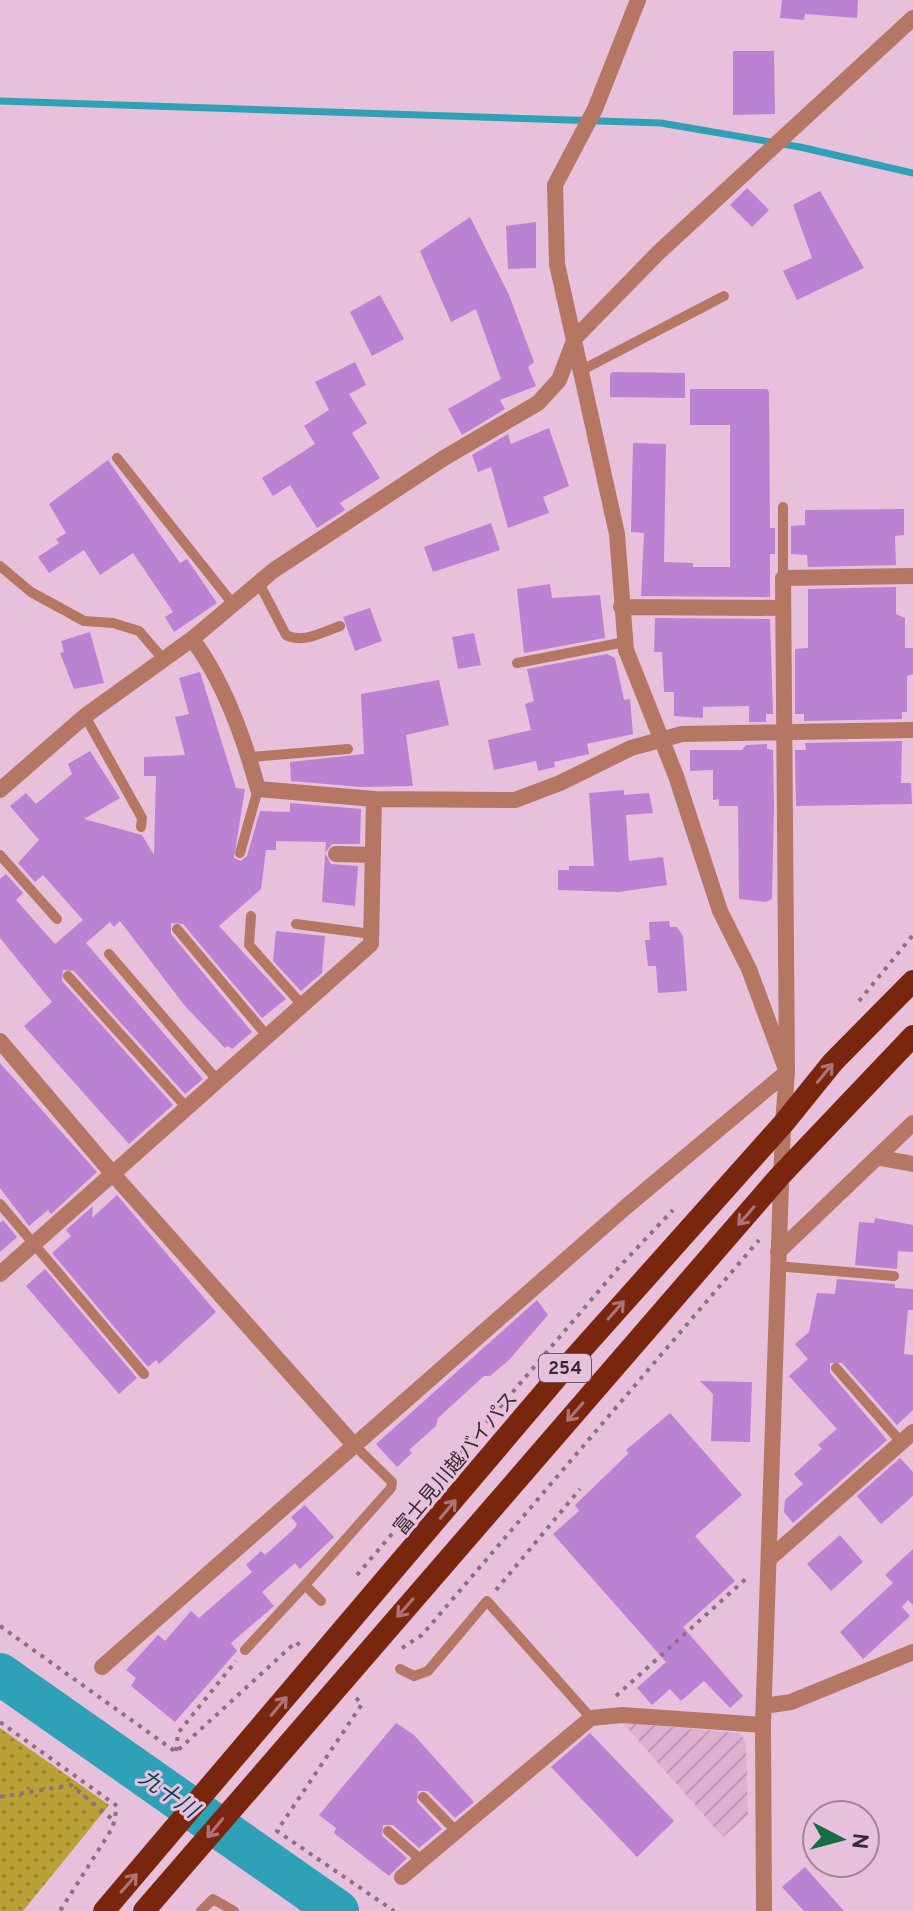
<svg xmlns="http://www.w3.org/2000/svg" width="913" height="1911" font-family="Overpass,'Noto Sans JP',sans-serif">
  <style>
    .industrial { fill: url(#industrial-furrows) }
    .grass { fill: url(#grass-dots) }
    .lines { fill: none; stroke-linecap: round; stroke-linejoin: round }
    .stream { stroke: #2ea1b9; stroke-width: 7 }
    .river { stroke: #2ea1b9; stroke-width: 42 }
    .building { fill: #bb81d2 }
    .path { stroke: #8b7083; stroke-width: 4; stroke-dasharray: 4 6; stroke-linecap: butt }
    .service { stroke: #b67664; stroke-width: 10 }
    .minor { stroke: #b67664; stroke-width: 16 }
    .tertiary { stroke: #b67664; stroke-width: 16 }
    .trunk { stroke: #7a250e; stroke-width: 22 }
    .oneway { stroke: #b07275 }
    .labels { text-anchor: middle; stroke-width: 6; stroke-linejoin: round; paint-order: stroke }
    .shield { fill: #e7c0dc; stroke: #6c5666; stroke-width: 2 }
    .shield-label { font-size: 18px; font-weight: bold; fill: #382934 }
    .street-label { font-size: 20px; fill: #382934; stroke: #e7c0dc }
    .water-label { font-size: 22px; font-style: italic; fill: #004653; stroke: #e7c0dc }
  </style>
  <defs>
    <pattern id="industrial-furrows" width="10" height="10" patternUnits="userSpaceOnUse" patternTransform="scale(2)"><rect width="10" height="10" fill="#deb1d2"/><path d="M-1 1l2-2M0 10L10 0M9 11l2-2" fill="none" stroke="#bf98b5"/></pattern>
    <pattern id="grass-dots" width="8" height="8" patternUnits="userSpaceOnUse" patternTransform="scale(2)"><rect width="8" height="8" fill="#b9a037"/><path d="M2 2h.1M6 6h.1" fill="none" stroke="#97822f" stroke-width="1.8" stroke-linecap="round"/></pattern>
  </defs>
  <rect width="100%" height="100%" fill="#e7c0dc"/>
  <path class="industrial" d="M623,1723L739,1733L746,1742L748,1815L723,1837Z"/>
  <path class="grass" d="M0,1728L109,1805L23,1911H0Z"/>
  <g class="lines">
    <path class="stream" d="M0,101L661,123L800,147L913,173"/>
    <path class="river" d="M0,1674L338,1911"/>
  </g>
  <path class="building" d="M782,0H858L857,18L805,14L804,20L780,18Z
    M733,51H774L775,114L733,115Z
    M747,188L769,210L752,227L730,205Z
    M820,191L864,268L797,300L783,271L812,258L793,205Z
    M470,217L509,295L534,362L528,367L536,386L500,400L505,409L462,435L448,409L501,379L476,309L451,322L420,251Z
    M536,222V268L508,269L506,226Z
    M380,295L404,339L372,356L350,312Z
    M355,362L366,385L349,394L367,423L352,433L380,478L340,503L345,510L317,528L290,485L273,496L262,478L315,444L304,426L329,410L315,382Z
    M613,372L685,373V398L610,397V374Z
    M690,389H767L769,392L770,528H775V554H770V597L641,596L644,533L631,532L633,443L666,444L664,562L693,563V567H730V425H690Z
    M549,428L569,486L543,497L549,513L508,528L491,467L478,472L472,455L508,434L511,444Z
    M108,460L180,563L187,559L217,603L174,632L165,617L173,612L133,553L100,575L84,550L49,573L38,557L59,543L56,539L66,533L49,504Z
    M904,509V535L895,536L896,565L808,567L807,555L791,554V526L805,525V510Z
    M491,523L500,550L433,572L424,547Z
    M550,584L552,598L600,595L605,638L524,653L517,589Z
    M896,587V614L905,618V648H913V674L907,676V712H902V719L804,721V714H795V649L808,648V589Z
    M370,608L382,641L355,651L343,617Z
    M655,618L770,619L773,714H766V722H749V706L703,707V718L674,716V692H664L662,652H654Z
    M90,632L104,683L74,689L60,653L64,652L61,641Z
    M474,633L481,665L458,669L452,637Z
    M607,654L615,658L624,700L630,699L633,734L587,744L589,754L554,762L555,767L538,771L536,761L494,770L488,740L531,730L525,704L534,701L527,669Z
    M200,672L236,788L245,789L234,858L241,861L247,856L260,811L290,812V803L361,809L360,844H332L325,853L331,864L358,866L355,906L322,902L326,842L276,841V850H266L261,889L219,926L286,999L262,1018L183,924L171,923V934L252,1032L232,1049L228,1046L225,1048L185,1006L120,921L114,927L110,922L86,943L203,1079L185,1094L74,971L63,970L62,981L173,1105L129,1144L24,1026L52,1002L0,938V879L6,874L23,893L16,900L55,944L83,920L43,875L35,882L18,863L39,840L10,806L26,793L36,804L72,774L68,764L90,751L120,798L84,819L142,835L154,855L156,776H144V757L185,755L175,717L189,714L179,678Z
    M439,680L449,725L406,735L413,786L361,787L291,781L290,762L364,754L361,694Z
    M902,741L901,783H911L912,804L796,806L795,750H806L805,743Z
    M767,744V749L773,750L774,806L772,899L766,902L739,899L738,806H719V799L713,800V770L690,771V750H742L746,745Z
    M624,790V795L649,793L653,813L626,815L629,861L663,857L667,885L619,892L558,890V870H569V866H594L589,793Z
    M669,921L670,927H677L683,936L687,991L658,993L656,966H648L645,940H650L649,922Z
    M276,931L325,936L322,973L301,991L273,961Z
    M0,1063L97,1172L51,1214L48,1210L29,1226L0,1188Z
    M117,1195L216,1312L159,1364L156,1360L148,1367L52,1253L71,1236L66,1230L93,1206L92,1218Z
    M875,1218L913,1225V1252L898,1251L897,1269L855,1265L859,1222L874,1223Z
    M3,1220L17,1237L0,1252V1223Z
    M45,1269L137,1378L119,1394L26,1286Z
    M837,1279L895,1284V1288L913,1289V1310H908L904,1354L913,1355V1410L897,1425L842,1363H830V1373L887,1440L793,1523L784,1512L785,1500L803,1484L794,1474L822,1449L818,1445L837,1429L789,1376L808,1359L795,1344L809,1332L817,1293L835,1294Z
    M537,1300L548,1315L509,1360L490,1376H484L438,1418L436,1426L409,1450L412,1453L397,1467L376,1444Z
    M700,1381L752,1382L750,1442L711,1441L713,1394Z
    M670,1413L742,1495L695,1536L735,1581L683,1627L743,1696L730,1708L704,1681L681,1701L670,1689L652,1705L637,1688L666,1662L553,1534L579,1511L575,1505L629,1453L626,1450Z
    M900,1458L913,1472V1496L881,1524L857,1496Z
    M305,1505L334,1537L300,1569L295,1563L262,1592L274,1606L231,1643L237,1651L175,1722L131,1686L136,1678L126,1670L158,1635L165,1641L191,1611L199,1618L252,1572L246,1565L261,1551L265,1555L295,1528L297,1524L291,1517Z
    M840,1535L863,1562L831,1591L807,1564Z
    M913,1549V1605L908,1600L902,1607L910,1616L863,1659L840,1632L893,1583L885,1575Z
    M396,1723L414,1735L474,1802L455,1818L428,1791H418L417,1802L442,1829L419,1848L393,1825H383L382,1836L407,1858L389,1876L334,1833L336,1828L319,1815Z
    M590,1733L674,1821L637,1857L551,1767Z
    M805,1867L844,1911H804L782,1887Z"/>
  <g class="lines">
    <path class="path" d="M859,1001L913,935
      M357,1575L620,1266L673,1210
      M496,1590L580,1489
      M0,1626L176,1752L296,1642L301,1646
      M402,1648L422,1635L759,1240
      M616,1696L749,1576
      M356,1698L362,1704L277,1831L394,1911
      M0,1722L117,1806L113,1827L60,1911
      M176,1751L178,1733L236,1661
      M0,1797L71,1785L112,1819V1824"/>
    <path class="service" d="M582,370L724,296
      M117,458L233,604
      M0,566L31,592L84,621L113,623L139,631L164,660
      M783,578V507
      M258,581L286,635C303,644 323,632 340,626
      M517,663L625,642
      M85,716L142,818L141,827
      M250,757L348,749
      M240,853L258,789
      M0,855L57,919
      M251,916L249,945L303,1006
      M296,924L371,934
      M177,929L268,1037
      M109,954L218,1081
      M68,976L187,1108
      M0,1204L144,1374
      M776,1266L894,1276
      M836,1368L901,1442
      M321,1601L305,1585L391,1488L392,1482L354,1445
      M245,1650L305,1585
      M400,1669L414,1676L428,1671L487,1601L591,1718
      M423,1797L455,1830
      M388,1831L421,1860
      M201,1911L213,1899L234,1911"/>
    <path class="minor" d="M638,0L595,109L555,185L557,264L617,534L626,650L676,776L720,911L749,969L787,1072L783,1123
      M621,607L783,608
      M192,639C224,681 244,738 258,789L374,799L515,800L560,783L631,748L682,734L913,730
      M0,790L85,716L192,639L274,570L444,458L538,403L559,380L575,338L658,253L913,18
      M336,854L373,855
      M0,1041L112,1173L354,1445
      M880,1158L913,1164
      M778,1252L913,1123
      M0,1274L371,944L374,799
      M769,1559L913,1432
      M102,1667L627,1206L787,1072L783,578L913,576
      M764,1706L791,1702L913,1652
      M402,1877L591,1718L622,1715L763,1725"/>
    <path class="tertiary" d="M764,1911L763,1725L783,1124"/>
    <path class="trunk" d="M104,1911L559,1375L783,1124L833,1062L913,981
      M144,1911L779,1177L913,1036"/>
  </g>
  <defs><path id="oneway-shaft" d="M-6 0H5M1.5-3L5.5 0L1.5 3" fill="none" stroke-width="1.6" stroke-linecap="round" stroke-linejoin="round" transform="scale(2)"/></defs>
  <g class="oneway">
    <use href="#oneway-shaft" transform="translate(825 1073) rotate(-51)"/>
    <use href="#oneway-shaft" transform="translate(746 1216) rotate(131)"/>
    <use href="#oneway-shaft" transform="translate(616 1310) rotate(-49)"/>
    <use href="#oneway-shaft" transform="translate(575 1412) rotate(131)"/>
    <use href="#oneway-shaft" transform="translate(448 1509) rotate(-50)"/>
    <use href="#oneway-shaft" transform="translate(405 1608) rotate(131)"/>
    <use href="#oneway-shaft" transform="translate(279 1706) rotate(-50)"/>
    <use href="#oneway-shaft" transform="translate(215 1828) rotate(130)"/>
    <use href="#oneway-shaft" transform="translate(129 1883) rotate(-49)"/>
  </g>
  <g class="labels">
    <rect class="shield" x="539" y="1354" width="52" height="28" rx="6"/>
    <g class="shield-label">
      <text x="565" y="1374">254</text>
    </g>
    <g class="street-label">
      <text transform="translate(455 1463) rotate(-50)" y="7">富士見川越バイパス</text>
    </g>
    <g class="water-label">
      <text transform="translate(169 1793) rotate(35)" y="8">九十川</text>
    </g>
  </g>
  <g transform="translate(841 1839) rotate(96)"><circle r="38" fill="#e7c0dc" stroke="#a18499" stroke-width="2"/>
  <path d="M0-6L14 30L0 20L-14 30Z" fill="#156e42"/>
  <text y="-12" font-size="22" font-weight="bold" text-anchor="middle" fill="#382934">N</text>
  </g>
</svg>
